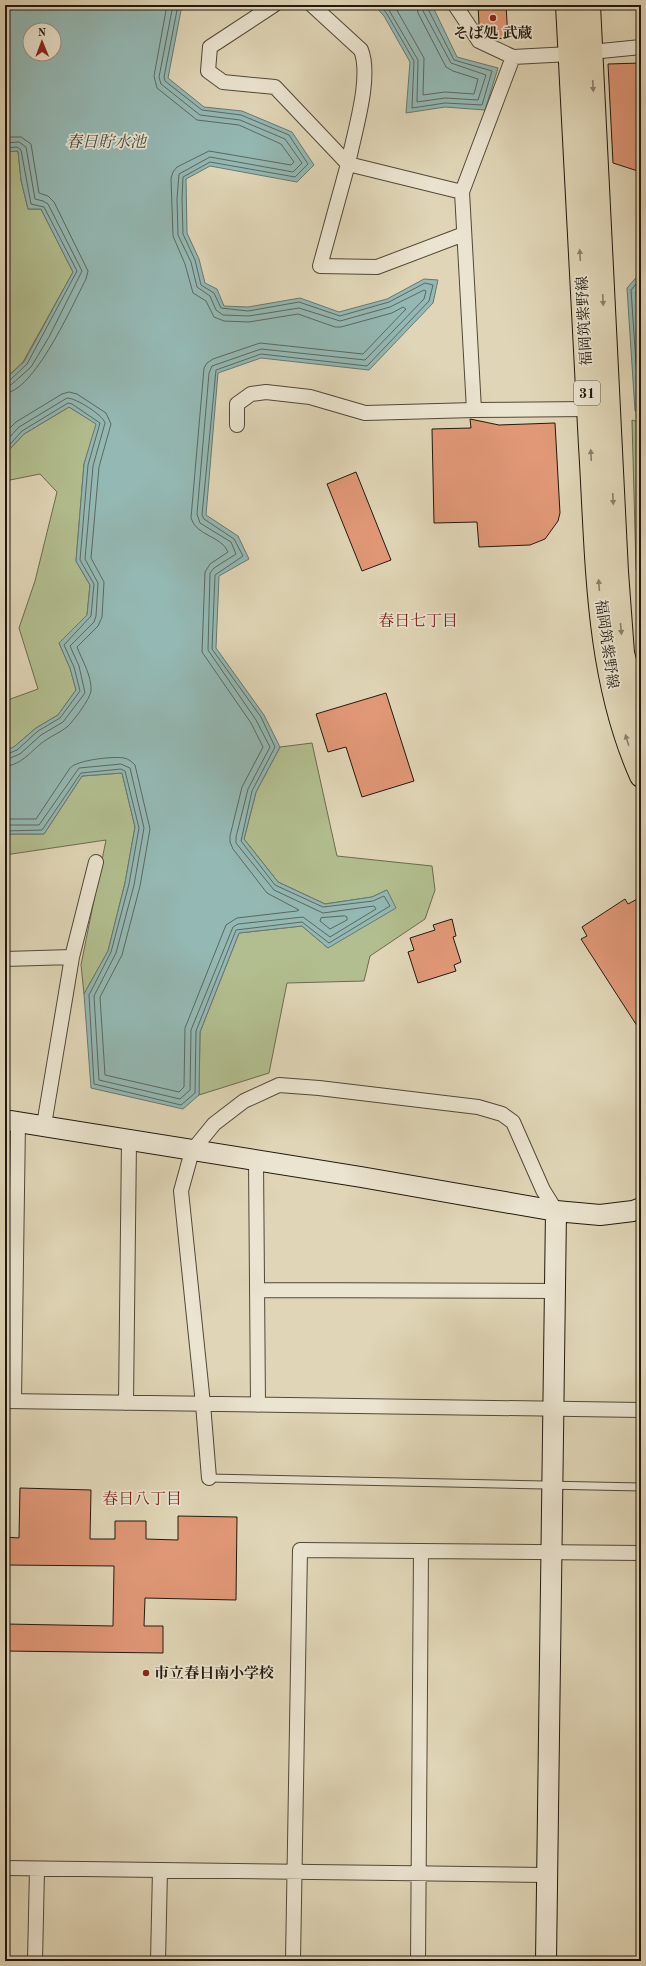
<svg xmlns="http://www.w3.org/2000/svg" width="646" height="1966" font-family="'Old Standard TT','Noto Serif JP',serif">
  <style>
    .green { fill: #b2be8f; stroke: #6a6c4e }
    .water { fill: #94b8b3; stroke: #667871; fill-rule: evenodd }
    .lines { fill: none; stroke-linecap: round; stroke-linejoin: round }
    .shore { stroke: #5a6860; stroke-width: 1 }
    .building { fill: #e19877; stroke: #21190e }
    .lane-casing { stroke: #514838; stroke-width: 9 }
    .street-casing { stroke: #514838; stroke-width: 16 }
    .secondary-casing { stroke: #21190e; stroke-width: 22 }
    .primary-casing { stroke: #21190e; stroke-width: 24 }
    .lane { stroke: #ebe4d0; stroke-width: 7 }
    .street { stroke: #ebe4d0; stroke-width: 14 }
    .secondary { stroke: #ebe4d0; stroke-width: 20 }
    .primary { stroke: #e0d6b7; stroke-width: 22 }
    .oneway { fill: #8a816b }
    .poi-dot { fill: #8f2418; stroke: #ebe4d0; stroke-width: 1.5 }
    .labels { text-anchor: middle; stroke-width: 3.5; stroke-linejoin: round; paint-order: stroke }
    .shield { fill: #ebe4d0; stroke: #5e5648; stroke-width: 1 }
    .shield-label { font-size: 14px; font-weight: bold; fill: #21190e }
    .poi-label { font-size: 15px; font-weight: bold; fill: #21190e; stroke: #ebe4d0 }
    .street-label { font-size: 15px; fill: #21190e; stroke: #ebe4d0 }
    .water-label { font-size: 16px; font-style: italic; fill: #444940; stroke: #ebe4d0 }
    .neighbourhood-label { font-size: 16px; fill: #7a1f14; stroke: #ebe4d0 }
  </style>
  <rect width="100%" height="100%" fill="#e0d6b7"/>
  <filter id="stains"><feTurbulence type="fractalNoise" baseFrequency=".005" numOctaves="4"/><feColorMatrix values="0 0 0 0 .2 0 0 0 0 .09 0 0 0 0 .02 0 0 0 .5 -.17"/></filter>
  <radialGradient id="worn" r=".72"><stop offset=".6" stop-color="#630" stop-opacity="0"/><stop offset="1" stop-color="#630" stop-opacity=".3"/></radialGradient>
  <path class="green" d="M18,151L21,180L28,209H41L73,272L23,362L5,379V325L7,323L5,320V271L9,265L5,252V152Z
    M69,407L97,424L84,464L76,561L90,585L87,615L59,643L70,668L76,690L58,715L36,728L15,746L5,752V701L38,689L19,628L35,581L57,492L40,474L5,481V454L24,434Z
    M632,420L641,423V602L636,568Z
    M312,743L337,856L432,866L435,890L425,919L370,956L364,981L287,983L269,1073L199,1095L200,1032L239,933L302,926L328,948L387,890L372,897L325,904L278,882L244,839L256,792L280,747Z
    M122,773L135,827L125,883L108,951L84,994L81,965L106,840L5,855V834H44L82,776Z"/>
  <path class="water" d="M5,5H182L168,78L204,107L242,111L292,132L314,165L297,182L210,166L186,179L187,233L199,259L205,283L217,289L224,306L248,307L300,298L339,312L387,299L424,279L438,280L433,303L369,370L261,358L218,373L206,515L238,536L249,559L219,576L216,648L264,715L280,747L256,792L244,839L278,882L325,904L372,897L387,890L396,908L328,948L302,926L239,933L200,1032L199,1095L183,1109L91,1088L84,994L108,951L125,883L135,827L122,773L82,776L44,834H5V752L15,746L36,728L58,715L76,690L70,668L59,643L87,615L90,585L76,561L84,464L96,424L69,407L24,434L5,454V379L24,362L73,272L41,209H28L21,180L18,151L5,152ZM30,30H54V54H30Z
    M374,5H432L457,57L498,68L485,110L445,107L406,113L410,62L384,16Z
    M641,272V413L635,411L627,288Z"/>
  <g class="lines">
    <path class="shore" d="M380,5L387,14L414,61L412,108L445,103L482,105L492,71L454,60L428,9V5
      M386,5L418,60L417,102L445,98L478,100L486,75L451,63L423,11V5
      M394,5L424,58L423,95L445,92L474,94L478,79L453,71L446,67L418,13L417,5
      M5,137H21L31,144L39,193L48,196L54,202L88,271L86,279C73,304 34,392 5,393
      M5,143L19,142L26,147L35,199L43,201L48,204L82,271L49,337L31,367L12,384L5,387
      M5,148L17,147L21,150L31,204L44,207L77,271L27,364L9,381L5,382
      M641,278L631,290L639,407L641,409
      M641,286L636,292L641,365
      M5,433L16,422L62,394L69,392L77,394L106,413L111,424L99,467L91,558L104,582L102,617L98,626L77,647C82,660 92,676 91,691C90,699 73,722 67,727C61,732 53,735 46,740C33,748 22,766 5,766
      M5,442L19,427L67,398C76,398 103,415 105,423L93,466L85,559L98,583L96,616L94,622L70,646L79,666L85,693L63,722L41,735L20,754L5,760
      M5,450L22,431L68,403L72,404L100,423L88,465L80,560L94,584L91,616L64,645L74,667L80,691L60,718L38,731L17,750L5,755
      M5,819H36L70,768C77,760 113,756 124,758C129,759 132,762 135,765L150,829L140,886L122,955L100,997L105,1075L179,1092L184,1087L185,1028L226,925L237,918L297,911L299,910L267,893L233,849L230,842V836L242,787L263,747L251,723L202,652L205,572L210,564L228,552C222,536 196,536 191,518L204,368L207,363L213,359L260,343L363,354L406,309L403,307L392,313L341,327H335L298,314L249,322L224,321L214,317L206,301L193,293L185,264L173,236L171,178L173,172L177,167L209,151L291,165L294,162L281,144L239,125L197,120L157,88L154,76L167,5
      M5,825H39L79,768L121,764L130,768L144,828L134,885L116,953L94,996L99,1080L180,1099L190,1090L191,1030L233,927L238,924L303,917L330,937L376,909L374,906L323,913L274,890L236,843V837L248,789L270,747L256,720L208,650L210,573L214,568L236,554L231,542L200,523L197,514L209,373L212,366L261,349L365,360L424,299L426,291L424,290L390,307L340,321L299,308L249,316L223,315L216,310L210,296L197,287L191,262L178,235L177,199L179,174L210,157L293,172L302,163L285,139L240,120L200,115L161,84L159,77L173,5
      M5,831L42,830L81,773L121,769L125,771L139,828L129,884L111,952L89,995L94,1084L181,1105L195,1093L196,1031L236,930L302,922L329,943L390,906L384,896L373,901L323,907L275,885L241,841L252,791L275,747L261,717L212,649L215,575L243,556L234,539L204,519L202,515L216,370L261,354L367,366L429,301L433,285L425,283L389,302L340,316L299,302L248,311L221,308L214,293L201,285L195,260L183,234L182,199L183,177L210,162L295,177L308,164L289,135L241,115L202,110L165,81L164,77L178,5
      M345,916L347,917V920L330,929L320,921L321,918Z"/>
  </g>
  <path class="building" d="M478,5H506L508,38L494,39L485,34L479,25Z
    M641,63V172L613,163L608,64Z
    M470,419L499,425L555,423L560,513L558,521L545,539L530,545L479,547L477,522L434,523L432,429L471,428Z
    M356,472L391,560L362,571L327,484Z
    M386,693L414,781L362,797L346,747L328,752L316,714Z
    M641,897V1032L581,939L587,936L582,927L625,899L628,904Z
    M452,919L456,936L453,937L461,962L454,965L456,971L418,983L408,952L414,950L410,938L435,930L433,925Z
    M20,1488L91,1490L90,1539H115V1521H146V1539L178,1540V1516L237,1517L236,1600L145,1598L144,1626H163V1653L5,1651V1624L113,1626L114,1566L5,1565V1537L19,1538Z"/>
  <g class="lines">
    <g class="lane-casing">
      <path id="lane" d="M209,1478L641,1487"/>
    </g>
    <g class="street-casing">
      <path id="street" d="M274,5L210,47L208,71L223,82L275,87L348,164C354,133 372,78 361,50L312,5
        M455,5L479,41L513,57L570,54
        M591,52L641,47
        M462,192L513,57
        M464,234L377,267L320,266L348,164L462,192L474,410
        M237,425V404L251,394L266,392L310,397L365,413L474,410L588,409
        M5,959L72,957
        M44,1125L72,957L96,862
        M256,1161L258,1405
        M258,1290L554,1291
        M5,1401L641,1410
        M14,1401L18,1122
        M126,1403L129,1140
        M209,1478L203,1404L181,1191L192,1151L214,1124L244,1101L279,1085L319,1088L478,1107L502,1114L513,1122L543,1190L556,1211
        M5,1868L546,1875
        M35,1961L37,1869
        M158,1961L160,1870
        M293,1961L300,1550L641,1553
        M418,1961L421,1551"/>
    </g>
    <g class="secondary-casing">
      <path id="secondary" d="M5,1120L361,1177L556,1211L600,1215L633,1211L641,1208
        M546,1961L556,1211"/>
    </g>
    <g class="primary-casing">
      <path id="primary" d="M567,5C575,152 582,299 590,446C597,557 595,673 641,776
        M589,5L617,572L623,653L641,724"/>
    </g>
    <use href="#lane" class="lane"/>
    <use href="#street" class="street"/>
    <use href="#secondary" class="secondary"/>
    <use href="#primary" class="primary"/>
  </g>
  <defs><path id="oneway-solid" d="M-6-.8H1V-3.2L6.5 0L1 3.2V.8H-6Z"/></defs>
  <g class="oneway">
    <use href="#oneway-solid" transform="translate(593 86) rotate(87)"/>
    <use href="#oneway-solid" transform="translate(580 255) rotate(-93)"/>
    <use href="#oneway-solid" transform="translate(603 300) rotate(87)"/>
    <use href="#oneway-solid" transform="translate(591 455) rotate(-93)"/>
    <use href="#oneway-solid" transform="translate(613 499) rotate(87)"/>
    <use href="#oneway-solid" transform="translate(599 585) rotate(-94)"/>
    <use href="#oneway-solid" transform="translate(621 629) rotate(85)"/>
    <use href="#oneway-solid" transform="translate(627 740) rotate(-107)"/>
  </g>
  <g class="poi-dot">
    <circle cx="493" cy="18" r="4"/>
    <circle cx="146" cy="1673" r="4"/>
  </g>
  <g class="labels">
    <rect class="shield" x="574" y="381" width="26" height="24" rx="3"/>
    <g class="shield-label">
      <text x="587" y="398">31</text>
    </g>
    <g class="poi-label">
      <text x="493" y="38">そば処 武蔵</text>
      <text x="154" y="1678" text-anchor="start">市立春日南小学校</text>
    </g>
    <g class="street-label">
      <text transform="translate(584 321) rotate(-93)" y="5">福岡筑紫野線</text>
      <text transform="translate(607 644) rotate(82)" y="5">福岡筑紫野線</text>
    </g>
    <g class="water-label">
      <text x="106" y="147">春日貯水池</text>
    </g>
    <g class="neighbourhood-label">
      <text x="418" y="626">春日七丁目</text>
      <text x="142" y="1504">春日八丁目</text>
    </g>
  </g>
  <rect width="646" height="1966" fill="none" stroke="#e0d6b7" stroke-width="20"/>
  <rect x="6" y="6" width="634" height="1954" fill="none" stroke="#21190e" stroke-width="2"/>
  <rect x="10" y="10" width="626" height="1946" fill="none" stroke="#21190e"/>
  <g transform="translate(42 42) rotate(359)"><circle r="19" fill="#ebe4d0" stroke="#9a9382"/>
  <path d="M0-3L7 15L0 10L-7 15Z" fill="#8f2418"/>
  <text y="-6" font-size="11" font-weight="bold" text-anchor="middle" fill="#21190e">N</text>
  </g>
  <rect width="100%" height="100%" filter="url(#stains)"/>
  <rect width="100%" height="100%" fill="url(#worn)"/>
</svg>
